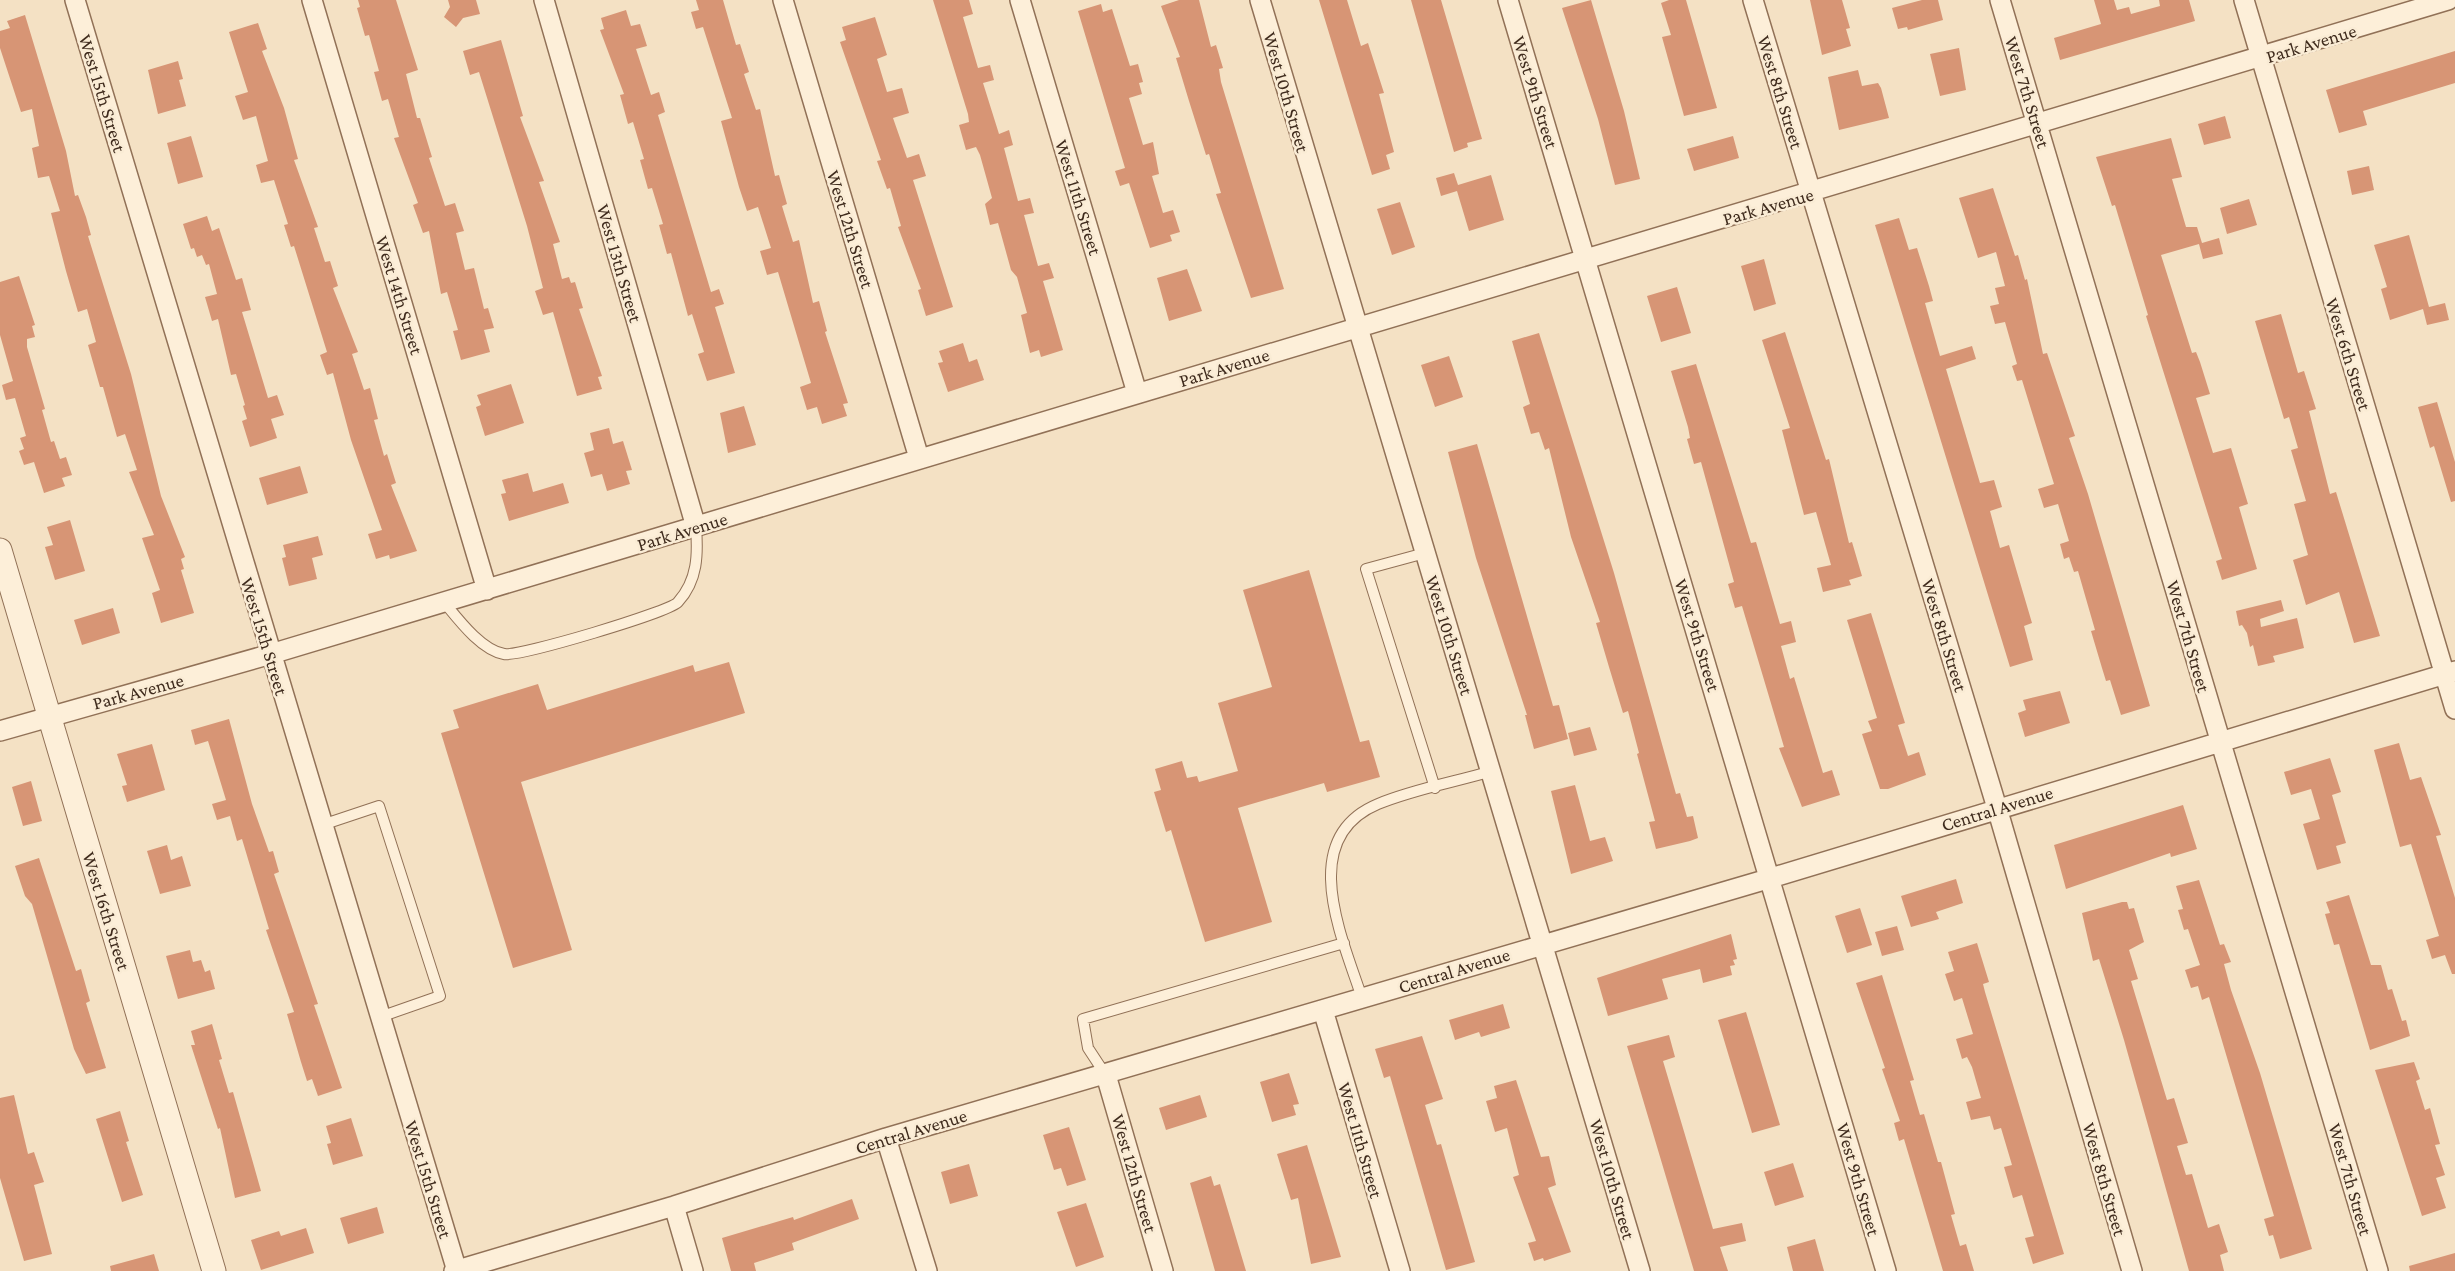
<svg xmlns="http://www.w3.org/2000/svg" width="2455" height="1271" font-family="'Crimson Pro',serif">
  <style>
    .building { fill: #d79575 }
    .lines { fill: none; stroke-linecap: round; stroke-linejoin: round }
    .service-casing { stroke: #917157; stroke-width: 12 }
    .minor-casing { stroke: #917157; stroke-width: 22 }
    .tertiary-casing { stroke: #917157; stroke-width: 25 }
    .service { stroke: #fdefd9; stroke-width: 10 }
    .minor { stroke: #fdefd9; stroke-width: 19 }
    .tertiary { stroke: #fdefd9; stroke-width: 23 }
    .labels { text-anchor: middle; stroke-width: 5; stroke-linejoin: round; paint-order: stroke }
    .street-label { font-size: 19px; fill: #3f2b1d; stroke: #faecd5 }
  </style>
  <rect width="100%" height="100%" fill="#f4e1c4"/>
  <path class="building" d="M358,0H396L418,70L406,74L417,118H420L432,157L429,158L445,206L455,203L464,231L456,233L465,270L474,268L484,309L488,308L494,328L484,330L490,352L461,360L453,331L458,330L447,292L441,294L429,231L423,233L413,205L418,203L394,138L399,137L388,99L382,101L374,72L379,71L369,35L365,36L357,8L360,7Z
    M448,0H476L480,14L463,18L456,27L444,17L450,7Z
    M696,0H723L736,45L740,44L749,72L744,74L756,110L760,109L775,176L779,175L787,204L782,206L793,242L799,240L813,303L819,301L827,331L825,332L848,403L843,404L847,416L822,424L817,407L807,410L800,387L811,383L778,272L767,275L760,251L771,248L758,207L747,211L739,187L721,121L732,118L703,27L696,29L691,12L699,10Z
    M933,0H969L973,14L963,17L978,68L990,65L994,80L983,83L999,134L1009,130L1013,145L1004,148L1018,201L1030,198L1034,213L1024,215L1038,266L1049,263L1054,278L1043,281L1063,350L1041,357L1039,350L1030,353L1021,315L1027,313L1017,277L1011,270L998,223L990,225L985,204L992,198L980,155L976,147L966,150L959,125L969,122L968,114Z
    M1179,0H1199L1211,47L1216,45L1223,68L1219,69L1221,82L1284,289L1251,298L1216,194L1221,193L1209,154L1206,155L1189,101L1176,58L1180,57L1161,6Z
    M1319,0H1347L1361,46L1368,43L1384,93L1379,94L1394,152L1386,155L1390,169L1372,175Z
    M1411,0H1441L1482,139L1467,143L1468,147L1454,152Z
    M1591,0L1624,111L1640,179L1615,185L1598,119L1562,8Z
    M1669,0H1686L1717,108L1684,116L1662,37L1671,35L1661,3Z
    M1810,0H1842L1850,28L1846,29L1851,46L1822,55Z
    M1922,0H1938L1943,20L1908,30L1907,27L1898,29L1892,8Z
    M2094,0H2114L2117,10L2129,7L2131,14L2160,6L2159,0H2189L2195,21L2060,60L2054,38L2101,24Z
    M1101,4L1103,12L1112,9L1130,66L1138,64L1143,82L1139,83L1142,94L1129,98L1143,145L1153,142L1159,174L1152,176L1163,213L1173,210L1180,232L1170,235L1172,241L1150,248L1129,183L1120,186L1115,171L1125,168L1078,11Z
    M626,10L631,26L640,24L647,46L636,49L651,95L659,92L665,112L658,115L711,292L719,289L724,304L715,307L735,373L707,381L698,354L704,352L692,314L688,316L671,253L667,254L659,225L663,224L652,188L648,189L640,160L644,159L633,122L628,124L620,95L624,94L600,30L604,29L601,18Z
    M25,15L66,151L75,196L78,195L86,217L91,235L88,236L131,374L161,496L185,557L181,559L184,569L181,570L194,613L161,623L152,593L160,590L142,538L154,535L129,472L137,470L125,434L117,437L103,387H100L88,345L96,342L87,309L78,312L66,271L51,213L60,211L49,176L38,178L32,148L39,146L32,109L21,112L0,48V31L10,28L7,21Z
    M875,17L887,55L877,59L887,92L902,88L909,113L893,118L907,158L919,154L926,176L913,180L953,307L926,316L918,290L921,289L898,227L901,226L890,188L887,189L877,161L881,160L840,42L846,40L842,27Z
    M258,23L267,49L262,51L284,108L298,159L294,160L318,227L314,228L324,259L325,262L330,261L338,286L333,288L358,352L352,354L364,390L370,388L378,419L374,420L384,456L387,454L396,483L391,485L417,551L390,559L389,555L376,559L368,534L382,530L351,440L333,373L327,375L320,355L327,352L294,246L291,247L284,225L288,224L274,180L261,183L256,165L268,161L256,116L243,120L235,96L248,92L229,32Z
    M501,40L523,116L520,117L544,181L539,182L560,242L553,244L562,279L569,277L571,283L575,282L583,308L579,309L602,376L598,377L602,389L577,396L553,312L543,315L535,291L543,288L527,226L479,72L470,75L463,51Z
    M1959,48L1966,90L1940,96L1930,54Z
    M2455,51V83L2363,111L2367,125L2339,133L2326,90Z
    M178,61L183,79L179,80L186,106L158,114L148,70Z
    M1858,70L1862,86L1878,83L1881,88L1889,118L1839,130L1828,77Z
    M2225,116L2231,138L2204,145L2198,124Z
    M191,136L203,177L178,184L167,143Z
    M1733,136L1739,158L1694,171L1687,149Z
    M2171,138L2182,177L2172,179L2186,227H2197L2202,243L2219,238L2223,254L2203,259L2199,244L2161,255L2192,353L2196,352L2200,362L2210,394L2196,398L2213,453L2231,448L2248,504L2239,507L2257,569L2222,580L2216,561L2222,559L2146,316L2148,315L2115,205L2112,206L2096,157Z
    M2369,166L2374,190L2352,195L2347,171Z
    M1454,173L1458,185L1491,175L1504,220L1469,231L1457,191L1441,196L1436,178Z
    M1993,188L2015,256L2018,255L2025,280L2027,279L2043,354L2047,353L2075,436L2069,438L2088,494L2150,706L2121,715L2110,680L2106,681L2102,668L2091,631L2095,630L2078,571L2074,572L2069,557L2064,559L2060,544L2069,541L2058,504L2044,508L2038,489L2054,484L2022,380L2017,381L2012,366L2017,364L2005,322L1995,324L1990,306L1999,304L1995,288L2005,286L1996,252L1978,258L1959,198Z
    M2249,199L2257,225L2227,234L2220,208Z
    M1400,202L1415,247L1392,255L1377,209Z
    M207,216L212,231L219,228L236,280L242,278L251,310L242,312L268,398L277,395L284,415L271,419L277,438L250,447L242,421L247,419L243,406L245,405L236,374L231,375L218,319L212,321L205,297L217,294L209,264L206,265L202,255L197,257L194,248L191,249L183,224Z
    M1899,218L1909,250L1917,248L1929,286L1933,301L1925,303L1940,356L1972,346L1976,359L1946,369L1980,483L1994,480L2002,507L1990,511L2000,548L2009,545L2032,623L2024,626L2033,660L2010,667L1875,225Z
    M2409,235L2429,307L2445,303L2449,320L2427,325L2423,309L2390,320L2381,289L2387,287L2374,245Z
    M1764,259L1776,304L1754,311L1741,266Z
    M1187,269L1202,311L1169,321L1157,278Z
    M19,276L35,325L32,326L35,337L27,339V347L45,409L42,410L51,442L54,441L60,459L66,457L72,475L62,478L65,486L44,493L34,462L24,465L19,451L24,449L20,438L26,436L15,398L6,400L2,385L13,381L0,335V282Z
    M1677,287L1691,333L1661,342L1647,296Z
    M2281,314L2298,373L2304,371L2316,409L2309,411L2330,494L2336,492L2380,636L2354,643L2339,592L2306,605L2293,560L2308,555L2294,504L2306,501L2291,450L2298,448L2289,417L2284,419L2255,321Z
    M1785,332L1826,460L1829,459L1849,543L1852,542L1862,576L1849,580L1851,585L1823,592L1817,568L1831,565L1816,512L1804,515L1782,430L1790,428L1762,340Z
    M1539,333L1614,573L1676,794L1680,793L1687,817L1693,816L1698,838L1690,841L1656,849L1649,822L1655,821L1637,754L1639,753L1628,711L1623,713L1609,667L1596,623L1600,622L1571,537L1549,448L1545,450L1539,432L1531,434L1523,407L1530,404L1512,341Z
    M963,343L969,362L977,359L984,380L948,392L938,363L943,362L939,351Z
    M1449,356L1463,397L1435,407L1421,365Z
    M1696,364L1751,543L1756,542L1780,624L1791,621L1796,642L1781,646L1790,679L1794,677L1823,773L1832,770L1840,795L1802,807L1779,748L1784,747L1742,606L1735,608L1728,584L1734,582L1701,462L1694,464L1687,439L1690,438L1688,427L1671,371Z
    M511,384L524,423L485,436L476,407L481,405L477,395Z
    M2437,402L2455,462V501L2451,502L2434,446L2430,448L2418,407Z
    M744,406L756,445L728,453L720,413Z
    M609,428L613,444L623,441L632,470L626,471L630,484L607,491L602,474L591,477L584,453L594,450L590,433Z
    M1477,444L1553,706L1559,705L1568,739L1534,749L1525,715H1527L1476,558L1448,452Z
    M300,466L308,493L267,505L259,478Z
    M528,473L533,492L563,483L569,503L509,521L501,494L506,493L502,480Z
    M70,520L85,571L55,580L45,547L53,545L47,527Z
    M318,536L323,555L312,558L317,579L289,586L282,558L286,557L283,545Z
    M1309,570L1360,742L1369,740L1380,777L1327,792L1324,783L1238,808L1272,922L1205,942L1171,830L1166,832L1154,792L1161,790L1155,769L1182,761L1187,778L1197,776L1199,782L1238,771L1218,703L1272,687L1243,590Z
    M2281,600L2284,611L2260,619L2261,627L2297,618L2304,648L2273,656L2275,662L2258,666L2253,645L2250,647L2247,633L2242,625L2239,626L2236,611Z
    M113,608L120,633L82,645L74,620Z
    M1871,613L1905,723L1898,725L1908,756L1919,752L1926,775L1888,789H1880L1862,734L1872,731L1868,721L1877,718L1847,620Z
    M729,662L745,713L521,782L572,950L513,968L441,733L459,728L453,710L538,684L547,710L693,665L695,672Z
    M2060,691L2070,723L2025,737L2018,713L2026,710L2023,700Z
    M229,719L252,804L269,852L273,851L279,872L274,874L318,1004L314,1005L342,1088L318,1096L312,1079L307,1081L301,1062L287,1014L294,1012L266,930L269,929L242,839L237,841L230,816L217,820L212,804L226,800L208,741L195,745L191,730Z
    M1590,727L1597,750L1574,756L1568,733Z
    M2399,743L2410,780L2421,777L2441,835L2436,836L2455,898V974H2452L2445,955L2432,959L2426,940L2439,936L2411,844L2400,847L2374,750Z
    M152,744L165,790L127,802L122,786L127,785L117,754Z
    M2330,758L2341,792L2332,795L2346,843L2336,846L2341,863L2317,870L2303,824L2320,819L2311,789L2291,795L2284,772Z
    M31,781L42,821L23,826L12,787Z
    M1575,785L1590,841L1605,837L1613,861L1571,874L1551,791Z
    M2183,805L2197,849L2171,857L2170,853L2066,889L2054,845Z
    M167,845L171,860L182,856L191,886L160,894L147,851Z
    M39,858L76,971L81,969L90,1001L86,1003L106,1068L86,1074L74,1049L32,904L25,896L15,866Z
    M1956,879L1963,903L1936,912L1939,919L1911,927L1901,896Z
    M2199,880L2220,945L2224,944L2231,962L2224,964L2231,990L2260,1073L2312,1249L2280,1259L2273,1235L2269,1236L2264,1219L2274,1216L2209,997L2202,1000L2198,986L2191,988L2185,970L2200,965L2188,929L2184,930L2178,910L2183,909L2176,886Z
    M2349,895L2371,965H2381L2388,990L2392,989L2402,1021L2406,1020L2410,1036L2370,1050L2339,944L2334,945L2325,914L2330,913L2326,902Z
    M2122,902H2127L2129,909L2134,908L2144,942L2129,950L2138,979L2131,981L2167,1100L2174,1098L2188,1143L2177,1146L2186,1175L2192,1174L2208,1228L2219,1224L2228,1252L2220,1255L2224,1271H2189L2124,1040L2099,959L2093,961L2082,913Z
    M1860,908L1872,945L1847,953L1835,916Z
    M1897,926L1904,950L1882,956L1875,932Z
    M1731,934L1737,959L1733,960L1735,965L1730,966L1732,975L1703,983L1700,969L1662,979L1668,999L1608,1016L1597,978Z
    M1977,943L1989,982L1983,984L1985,992L2064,1254L2033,1264L2025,1238L2034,1236L2022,1195L2013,1198L2004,1167L2012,1165L2001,1128L1994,1130L1990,1116L1971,1120L1966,1102L1981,1098L1972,1067L1967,1057L1962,1059L1956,1039L1973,1034L1962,998L1954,1001L1945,974L1954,971L1948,952Z
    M190,950L193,962L201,960L205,972L210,970L215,989L178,999L166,956Z
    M1882,975L1914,1080L1910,1081L1920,1115L1924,1114L1938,1162H1941L1955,1214L1951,1215L1960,1246L1966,1244L1974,1271H1943L1904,1139L1899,1141L1894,1123L1900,1121L1882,1069L1885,1068L1856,983Z
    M1503,1004L1510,1028L1481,1037L1479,1032L1455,1040L1449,1020Z
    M1746,1012L1780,1125L1752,1133L1718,1020Z
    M212,1024L222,1059L219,1060L229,1093L233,1092L261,1191L235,1198L220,1128L218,1129L191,1045H195L191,1031Z
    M1669,1035L1675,1057L1663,1061L1713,1229L1742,1223L1746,1241L1720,1247L1728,1271H1694L1627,1046Z
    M1422,1036L1443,1099L1425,1105L1437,1145L1441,1144L1475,1262L1446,1270L1390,1076L1384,1078L1375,1049Z
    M2414,1062L2420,1079L2416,1081L2425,1110L2430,1108L2440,1144L2435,1145L2445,1175L2436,1178L2446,1208L2422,1216L2375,1070Z
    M1289,1073L1299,1104L1293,1105L1296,1115L1272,1122L1260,1082Z
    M1516,1080L1541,1157L1549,1156L1556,1185L1548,1188L1571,1252L1544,1261L1543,1258L1534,1261L1528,1243L1536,1241L1513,1177L1519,1175L1507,1128L1495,1132L1486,1101L1497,1098L1494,1086Z
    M14,1095L28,1154L34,1152L44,1182L34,1185L52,1254L24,1261L0,1178V1098Z
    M1200,1095L1207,1117L1166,1130L1159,1108Z
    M120,1111L129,1141L126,1142L143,1195L122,1202L96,1119Z
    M351,1118L363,1156L333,1165L327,1144L331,1143L326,1126Z
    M1069,1127L1086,1180L1067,1186L1061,1168L1054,1170L1043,1135Z
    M1307,1145L1341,1257L1311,1264L1298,1198L1291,1200L1277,1154Z
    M1793,1163L1804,1197L1775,1206L1764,1172Z
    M969,1164L978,1196L950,1204L941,1172Z
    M1211,1176L1214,1186L1220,1184L1246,1271H1215L1190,1183Z
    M852,1199L859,1219L792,1243L794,1250L754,1263L756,1271H731L722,1238L793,1217L794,1220Z
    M1086,1203L1104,1257L1076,1267L1057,1212Z
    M377,1207L384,1233L348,1244L340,1218Z
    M306,1228L314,1253L261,1270L251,1240L279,1231L281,1236Z
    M1815,1239L1824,1271H1793L1787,1247Z
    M2455,1253V1271H2410L2409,1266Z
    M154,1254L159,1271H111L110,1266Z"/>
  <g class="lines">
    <g class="service-casing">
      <path id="service" d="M1425,553L1366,569L1435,788
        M444,602C458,619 481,650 504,654C519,657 670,612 678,602C698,580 698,554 696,527
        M322,825L379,806L440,996L380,1017
        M1362,998C1342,937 1296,838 1378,804C1414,789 1455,782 1492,771
        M1105,1074L1088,1048L1083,1019L1344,943"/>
    </g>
    <g class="minor-casing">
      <path id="minor" d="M75,0L457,1271
        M312,0L487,590
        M544,0L696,527
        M783,0L919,458
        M1020,0L1137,393
        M1260,0L1640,1271
        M1508,0L1886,1271
        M1753,0L1997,808L2132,1271
        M2000,0L2378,1271
        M2244,0L2455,709
        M0,731L271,654L2448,0
        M1323,1010L1400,1271
        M1106,1075L1163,1271
        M886,1138L927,1271
        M674,1206L693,1271
        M454,1271L674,1206L886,1138L1771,878L2455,671"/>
    </g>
    <g class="tertiary-casing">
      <path id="tertiary" d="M0,550L214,1271"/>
    </g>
    <use href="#service" class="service"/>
    <use href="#minor" class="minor"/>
    <use href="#tertiary" class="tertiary"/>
  </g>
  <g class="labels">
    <g class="street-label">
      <text transform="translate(2311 43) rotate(-17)" y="7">Park Avenue</text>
      <text transform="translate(1287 92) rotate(74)" y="7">West 10th Street</text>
      <text transform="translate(1536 92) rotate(73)" y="7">West 9th Street</text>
      <text transform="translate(1781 92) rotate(73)" y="7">West 8th Street</text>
      <text transform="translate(2028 92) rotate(73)" y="7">West 7th Street</text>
      <text transform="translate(103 93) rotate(73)" y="7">West 15th Street</text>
      <text transform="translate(1079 197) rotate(73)" y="7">West 11th Street</text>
      <text transform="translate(1768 206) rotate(-16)" y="7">Park Avenue</text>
      <text transform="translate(851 229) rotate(73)" y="7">West 12th Street</text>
      <text transform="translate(620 263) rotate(74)" y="7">West 13th Street</text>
      <text transform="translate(400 295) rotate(73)" y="7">West 14th Street</text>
      <text transform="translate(2349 354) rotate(73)" y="7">West 6th Street</text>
      <text transform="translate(1224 367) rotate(-17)" y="7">Park Avenue</text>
      <text transform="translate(682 531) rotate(-17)" y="7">Park Avenue</text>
      <text transform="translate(1450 635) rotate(73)" y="7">West 10th Street</text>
      <text transform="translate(1698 635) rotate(73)" y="7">West 9th Street</text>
      <text transform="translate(1945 635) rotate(73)" y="7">West 8th Street</text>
      <text transform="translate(265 636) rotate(73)" y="7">West 15th Street</text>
      <text transform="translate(2189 636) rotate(74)" y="7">West 7th Street</text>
      <text transform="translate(138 691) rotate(-15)" y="7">Park Avenue</text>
      <text transform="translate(1997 808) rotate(-17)" y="7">Central Avenue</text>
      <text transform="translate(107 911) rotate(73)" y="7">West 16th Street</text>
      <text transform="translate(1454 970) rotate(-17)" y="7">Central Avenue</text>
      <text transform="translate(911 1131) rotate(-17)" y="7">Central Avenue</text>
      <text transform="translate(1361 1140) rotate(74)" y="7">West 11th Street</text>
      <text transform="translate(1135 1173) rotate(74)" y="7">West 12th Street</text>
      <text transform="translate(429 1179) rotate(73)" y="7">West 15th Street</text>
      <text transform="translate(1613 1179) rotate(74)" y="7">West 10th Street</text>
      <text transform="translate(1859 1179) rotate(74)" y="7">West 9th Street</text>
      <text transform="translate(2105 1179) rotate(74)" y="7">West 8th Street</text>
      <text transform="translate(2351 1179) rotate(74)" y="7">West 7th Street</text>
    </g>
  </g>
</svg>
